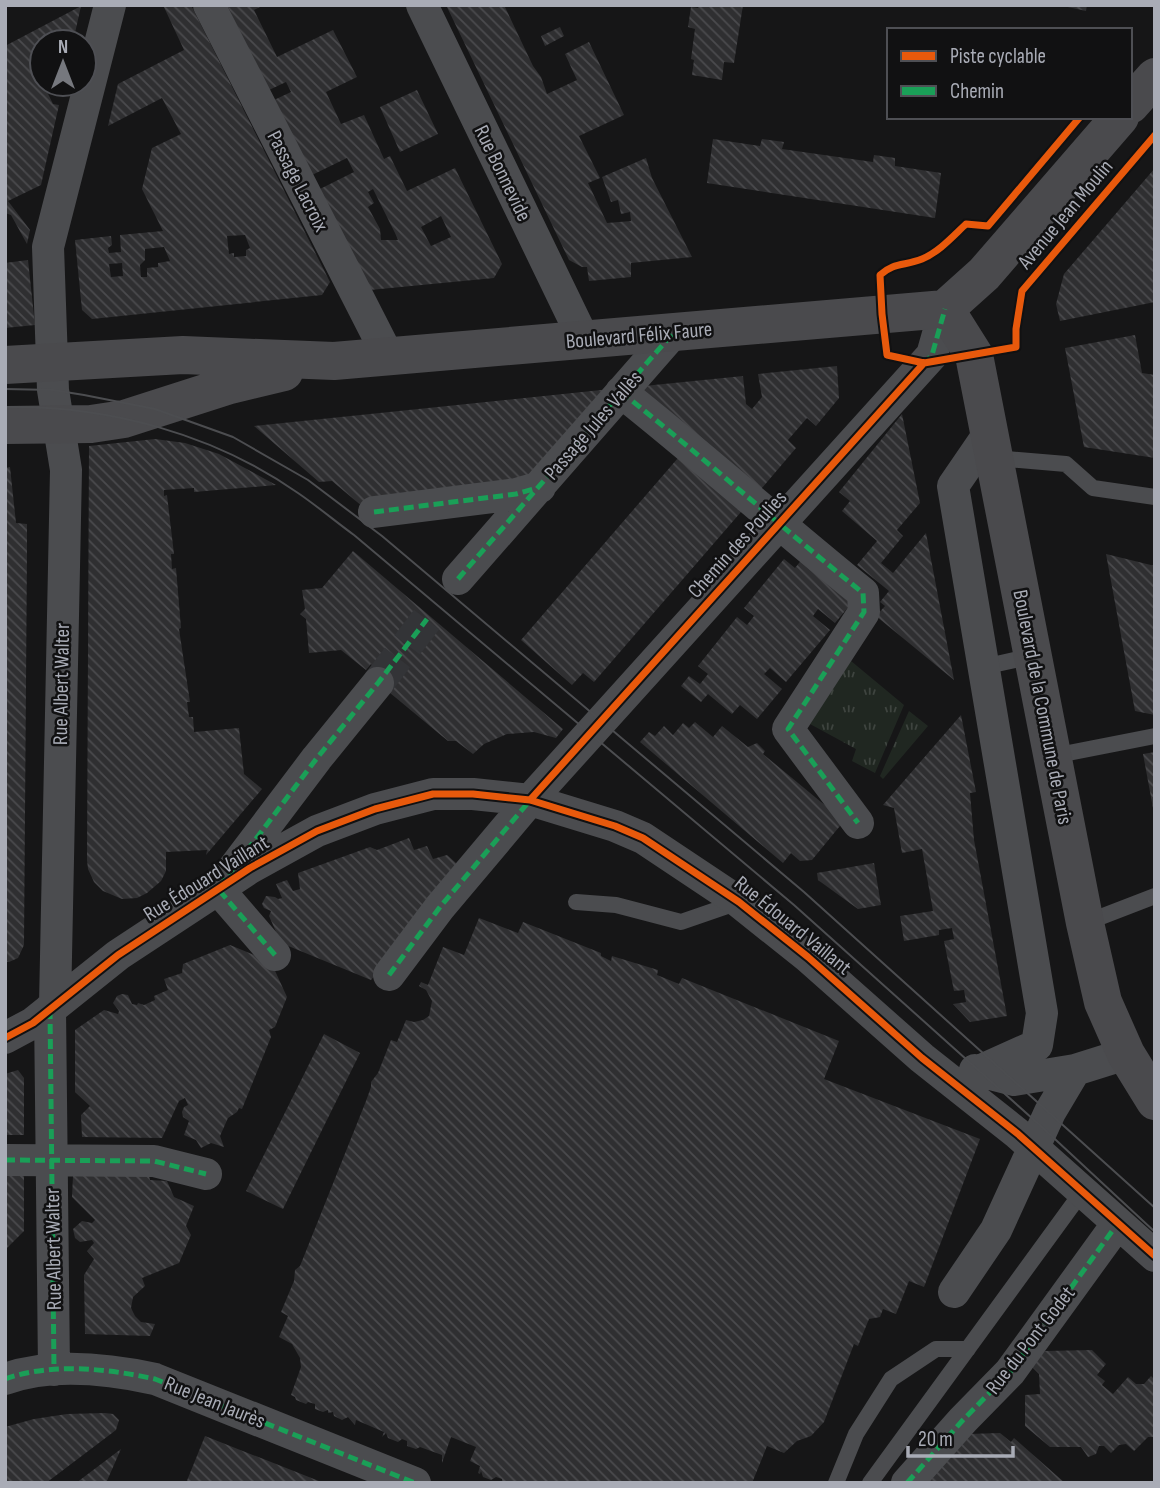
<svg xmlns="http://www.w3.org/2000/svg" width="1160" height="1488" font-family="'Sofia Sans Condensed',sans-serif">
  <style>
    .grass { fill: url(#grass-tufts) }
    .building { fill: url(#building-back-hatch); fill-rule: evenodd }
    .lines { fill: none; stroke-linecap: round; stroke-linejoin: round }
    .street-tunnel { stroke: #333437; stroke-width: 32; stroke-dasharray: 32 16; stroke-linecap: butt }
    .lane { stroke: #4b4c4f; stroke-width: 16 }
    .street { stroke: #4b4c4f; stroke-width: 32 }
    .secondary { stroke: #4a4a4d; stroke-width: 38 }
    .tram { stroke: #4c4d50; stroke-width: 2 }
    .quiet { stroke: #1a9f57; stroke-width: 5; stroke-dasharray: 10 5; stroke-linecap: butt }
    .cycleway-casing { stroke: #111112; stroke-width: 11 }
    .cycleway { stroke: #e8590c; stroke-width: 7 }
    .labels { text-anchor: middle; stroke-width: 5; stroke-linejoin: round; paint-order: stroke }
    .street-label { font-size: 21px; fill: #a9acb6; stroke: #111112 }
  </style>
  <defs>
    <pattern id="grass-tufts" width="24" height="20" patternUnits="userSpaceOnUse" patternTransform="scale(1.75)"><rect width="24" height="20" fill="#202721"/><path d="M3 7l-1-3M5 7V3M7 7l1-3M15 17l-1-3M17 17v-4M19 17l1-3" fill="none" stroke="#3e443f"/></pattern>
    <pattern id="building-back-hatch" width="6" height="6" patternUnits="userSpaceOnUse" patternTransform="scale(1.75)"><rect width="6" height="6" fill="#2f2f31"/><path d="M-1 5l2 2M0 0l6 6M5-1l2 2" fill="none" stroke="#4a4a4d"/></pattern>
  </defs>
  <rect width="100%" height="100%" fill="#161617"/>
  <path class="grass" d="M845,656L904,705L875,773L852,761L856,749L810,724Z
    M909,711L928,726L883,779L880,776Z"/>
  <path class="building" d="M163,5H191L330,282L322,295L92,319L82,310L75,240L111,236L112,245L108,248L109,253L121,252L120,235L163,231L142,189L152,148L181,134L162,98L108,126L118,84L184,50ZM245,235L250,248L246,250V256L234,257V253L229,254L227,236ZM164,247L170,261L158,263V267L147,268V277H141L140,265L145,260V249ZM122,263L123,276L111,277L109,264Z
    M227,5H264L254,10L277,57L333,30L357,77L326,92L341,124L364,115L384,159L390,156L407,191L455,168L502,264L494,278L370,290L320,189L354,172L347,158L312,175L274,100L291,92L286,82L269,90ZM373,189L395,233L398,240H381L380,229L368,207L374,203L368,192ZM441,216L451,237L431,246L421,227Z
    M446,5H504L533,66L541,77L547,94L577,80L565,54L589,42L624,115L579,136L600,178L588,183L607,223L631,221L630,212L621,214L618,200L611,202L602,177L646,158L652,178L692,257L631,263V277L589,281L587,267H582L569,260Z
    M699,5H743L734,63L724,62L722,80L692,75L694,60L691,59L695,29L688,27L691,7L698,8Z
    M1059,5H1087L1086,11Z
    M81,6L73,42H42V58L33,63L53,104L59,105L41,185L8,201L30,230L27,244L11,215L5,213V46Z
    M560,27L564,36L545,46L541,36Z
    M417,90L438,134L400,152L380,107Z
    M713,139L760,146L762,139L784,142L782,149L873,162L874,155L895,158V166L941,173L935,218L707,183Z
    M1155,168V302L1060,321L1056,304L1064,274Z
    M28,260L35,325L5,328V263Z
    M1135,335L1142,373L1155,375V458L1084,447L1065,348Z
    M837,366L839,398L816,426L807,418L788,440L796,448L756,495L632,393L644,386L743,376L746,404L752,409L762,397L758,374Z
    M630,387L529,478L363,507L332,481L319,482L254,426Z
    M902,414L920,503L897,530L903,536L881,563L893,573L926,533L954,680L876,616L885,606L880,602L889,591L857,565L877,541L842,511L850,501L839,492Z
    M155,439L185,443L219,454L276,485L194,492V488L164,490V496L167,495L174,554H171L172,569L176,568L181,628L179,629L190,702H187L189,717H193L194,732L239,728L244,774L262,789L206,855L207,850L166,852V871L161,881L147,893L137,898L122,899L103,891L94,882L88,869L87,860L89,446Z
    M684,451L747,505L594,682L583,673L572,685L521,640Z
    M10,467L16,523L27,524V552L24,945L18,958L9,962H5V468Z
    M353,551L563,729L556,738L534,732L507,734L484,744L473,754L456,741H448L378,683L377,670L371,664L366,670L341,650L309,653L306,619L300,614L305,609L302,590L322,588Z
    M1106,554L1155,566V715L1135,711Z
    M803,558L855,599L835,623L818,609L813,616L830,630L786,682L770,668L764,674L782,689L757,719L740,705L732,714L708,694L701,702L681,686L689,676L700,684L708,674L698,666L737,617L747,625L754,616L744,608L784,559L795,568Z
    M961,715L976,792L970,793L974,840L1007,1016L970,1022L953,1004L966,1002L964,990L954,991L944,941L954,939L952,928L939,930V935L904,941L900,916L933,911L922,849L902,853L894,808L883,805Z
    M695,722L713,737L722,726L748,747L757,743L765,751L763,754L844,821L812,860L800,861L791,853L783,863L640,742L649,732L655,736L664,726L673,735L683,723L689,728Z
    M1155,752V808H1153L1143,754Z
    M409,838L414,850L427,846L433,859L447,855L465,871L371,980L281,943L269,916L271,911L264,908L262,904L266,896L275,897L278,899L282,898L276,884L287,880L293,891L300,889L298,873L370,847L377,850Z
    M874,863L881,905L858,909L818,880L817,873Z
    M479,918L518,933L523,922L601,953V956L611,961L612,956L658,970L657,975L679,984L682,978L839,1041L824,1079L980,1139L924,1287L909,1281L896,1314L883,1309L880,1317L869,1319L858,1346L854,1344L824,1422L811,1436L797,1441L784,1453L767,1446L752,1483H502V1479L496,1477L491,1480L483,1477L481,1471L480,1474L478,1473L480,1466L470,1461L476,1447L451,1437L442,1463V1455L420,1447L416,1449L407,1446V1441L402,1439L398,1442L388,1438L386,1433L382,1437L384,1432L356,1420L355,1425L348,1417L342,1420L334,1416L333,1412L328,1413V1410L323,1412L315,1409V1404L308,1402L306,1404L296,1400L295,1397L291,1395L301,1367L300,1358L292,1344L279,1337L288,1316L281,1312L294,1281L295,1270L300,1266L366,1101L371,1087V1082L378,1073L391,1040L397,1042L406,1020L414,1022L423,1020L429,1016L432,1001L426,990L419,986L421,982L428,985L443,947L464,955Z
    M230,945L271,962L287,997L275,1027L269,1030L271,1037L242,1109L239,1108L237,1112L228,1118L220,1136L224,1147L211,1143L201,1148L196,1140L184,1135L189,1121L183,1117L182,1112L184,1107L188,1105L185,1098L179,1101L162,1138L82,1137L81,1115L90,1106L75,1092V1030L104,1010L118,1014L119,1011L113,1003L117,996L122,994L128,995L132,1004L137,1005L138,1003L144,1005L155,1000L154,996L168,990L164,979L182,973L183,964Z
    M324,1034L360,1053L283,1209L246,1191Z
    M18,1070L24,1078V1135H5V1074Z
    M5,1174L24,1175V1231L5,1250Z
    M73,1176H149L150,1180L167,1181L174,1197L194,1206L186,1226L191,1235L179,1263L142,1278L145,1286L133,1297L131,1308L135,1316L141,1322L155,1324L150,1336L85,1334L84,1275L94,1259L87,1251L94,1243L92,1240L80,1242L75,1238L73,1229L82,1221L92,1223L95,1220L72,1197Z
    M1092,1350L1106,1364L1097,1375L1105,1381L1102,1385L1113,1394L1128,1377L1136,1384H1144L1151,1376L1155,1380V1437H1148L1134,1451L1126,1444L1119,1445L1111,1453L1104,1446H1099L1096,1454L1088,1457L1081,1447H1050L1025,1426V1395L1040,1394L1039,1374L1031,1366L1045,1351Z
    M105,1413L113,1414L119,1420L116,1430L46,1483H5V1427L34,1419L67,1414Z
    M1000,1433L1011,1442L1014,1438L1065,1483H924L968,1434Z
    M205,1436L324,1483H186Z
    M121,1449L106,1483H76Z"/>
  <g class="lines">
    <path class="street-tunnel" d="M378,683L427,619"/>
    <path class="lane" d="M995,458L1066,464L1093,488L1155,497
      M983,667L1033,656
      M1053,756L1155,736
      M576,902L616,905L681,922L739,902
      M1085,923L1155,896
      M836,1483L856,1434L891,1379L936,1349H968
      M870,1483L1082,1192"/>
    <path class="street" d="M209,5L388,356
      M422,5L584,340
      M621,392C703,457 781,527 863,593L864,612L788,729L858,823
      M374,512L516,494L540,487
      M458,579L674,332
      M275,955L218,889L317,758L378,683
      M389,975L440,907L530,800L932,355L945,309
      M55,1005L66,470L53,390L48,247L110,5
      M50,1009L54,1370
      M5,1038L33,1023L118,955L250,868L317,831L375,809L433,794H473L530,800L615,826L643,838L739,902L808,957L922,1058L1018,1134L1155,1256
      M975,1070L1014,1080L1075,1070
      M979,1071L1037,1045L1042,1013L953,486L990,432
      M5,1160L154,1161L206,1174
      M954,1292L996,1230L1050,1112L1075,1070L1126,1054
      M5,1379C52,1362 109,1369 155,1379L415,1483
      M907,1483L963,1420L1010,1372L1118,1223"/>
    <path class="secondary" d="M1130,105L1155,77
      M945,309L974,355L1085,923L1103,1002L1126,1054L1155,1101
      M945,309L984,274L1120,117
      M5,365L183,355L334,361L945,309
      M5,425L91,424L124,419L230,385L284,372"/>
    <path class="tram" d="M5,389L53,390L84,395L155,409L233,437L308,480L382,536L804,892L1155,1208
      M5,407C107,405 214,434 298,493C317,506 335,521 354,535L794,905L1043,1128L1155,1232"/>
    <path class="quiet" d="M923,364L932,355L945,309
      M621,392C703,457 781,527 863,593L864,612L788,729L858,823
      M374,512L516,494L537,488
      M458,579L674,332
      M275,955L218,889L317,758L378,683L427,619
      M389,975L440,907L532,798
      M50,1009L54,1370
      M5,1160L154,1161L206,1174
      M5,1379C52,1362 109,1369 155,1379L415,1483
      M907,1483L963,1420L1010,1372L1118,1223"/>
    <g class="cycleway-casing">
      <path id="cycleway" d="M1080,117L988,226L966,224C953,236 939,252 922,259C905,266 894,262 880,275L882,314L887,355L924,363L1016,347V329L1022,291L1155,135
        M530,800L924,363
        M5,1038L33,1023L118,955L250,868L317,831L375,809L433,794H473L530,800L615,826L643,838L739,902L808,957L922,1058L1018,1134L1155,1256"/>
    </g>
    <use href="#cycleway" class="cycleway"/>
  </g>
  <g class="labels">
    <g class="street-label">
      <text transform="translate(503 173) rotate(64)" y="7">Rue Bonnevide</text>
      <text transform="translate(298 181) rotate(63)" y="7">Passage Lacroix</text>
      <text transform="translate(1065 214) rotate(-50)" y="7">Avenue Jean Moulin</text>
      <text transform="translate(639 335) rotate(-5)" y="7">Boulevard Félix Faure</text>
      <text transform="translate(593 425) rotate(-49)" y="7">Passage Jules Vallès</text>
      <text transform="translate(737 544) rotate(-48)" y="7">Chemin des Poulies</text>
      <text transform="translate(61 684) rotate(-89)" y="7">Rue Albert Walter</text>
      <text transform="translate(1043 707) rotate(79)" y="7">Boulevard de la Commune de Paris</text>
      <text transform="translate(206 878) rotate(-32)" y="7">Rue Édouard Vaillant</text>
      <text transform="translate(793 925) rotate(39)" y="7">Rue Édouard Vaillant</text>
      <text transform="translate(53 1249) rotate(-91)" y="7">Rue Albert Walter</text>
      <text transform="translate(1030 1340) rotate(-52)" y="7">Rue du Pont Godet</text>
      <text transform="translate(215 1402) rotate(22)" y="7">Rue Jean Jaurès</text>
    </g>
  </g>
  <rect width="1160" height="1488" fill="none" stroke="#a9acb6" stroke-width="14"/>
  <rect x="887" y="28" width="245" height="91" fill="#111112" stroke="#4e4f54" stroke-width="2"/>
  <rect x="901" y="51" width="35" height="10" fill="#e8590c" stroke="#4e4f54" stroke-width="2"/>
  <text x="950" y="63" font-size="21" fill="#a9acb6">Piste cyclable</text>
  <rect x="901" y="86" width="35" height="10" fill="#1a9f57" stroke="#4e4f54" stroke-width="2"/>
  <text x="950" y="98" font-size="21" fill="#a9acb6">Chemin</text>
  <g transform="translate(63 63)"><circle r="33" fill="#111112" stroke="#4e4f54" stroke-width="2"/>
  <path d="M0-5L12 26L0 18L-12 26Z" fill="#76787e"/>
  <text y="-10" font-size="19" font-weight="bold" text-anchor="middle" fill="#a9acb6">N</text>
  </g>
  <path d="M908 1446v10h105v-10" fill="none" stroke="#a9acb6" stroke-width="3.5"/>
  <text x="918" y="1446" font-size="21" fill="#a9acb6" stroke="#111112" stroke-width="5" paint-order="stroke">20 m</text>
</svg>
